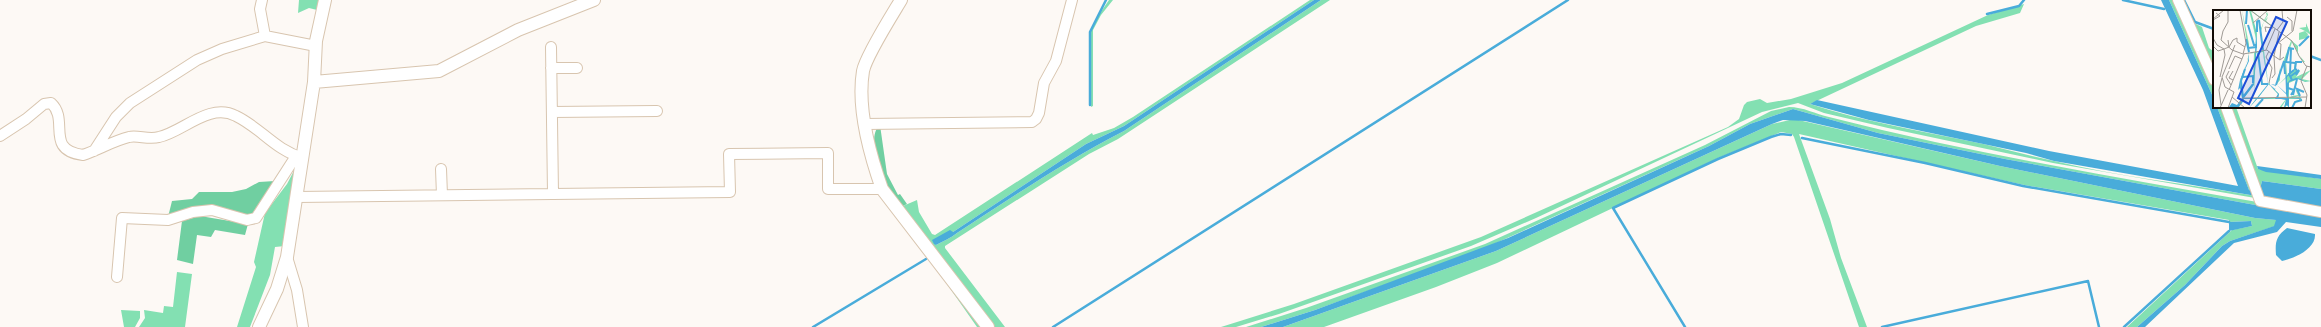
<svg xmlns="http://www.w3.org/2000/svg" width="2321" height="327" font-family="Raleway,sans-serif">
  <style>
    .green { fill: #83e0b2 }
    .forest { fill: #70cfa1 }
    .water { fill: #49acda }
    .lines { fill: none; stroke-linecap: round; stroke-linejoin: round }
    .stream { stroke: #49acda; stroke-width: 2.5 }
    .minor-casing { stroke: #d8c5af; stroke-width: 12 }
    .tertiary-casing { stroke: #d8c5af; stroke-width: 14 }
    .minor { stroke: #fff; stroke-width: 10 }
    .tertiary { stroke: #fff; stroke-width: 12 }
    .inset-river { fill: none; stroke: #49acda; stroke-width: 2 }
    .inset-road { fill: none; stroke: #9f9a95; stroke-width: 1 }
    .view { fill: #1d4ed8; fill-opacity: 0.15; stroke: #1d4ed8; stroke-width: 2 }
    .inset-edge { fill: none; stroke: #130c06; stroke-width: 2 }
  </style>
  <rect width="100%" height="100%" fill="#fdf9f5"/>
  <path class="green" d="M299,0H322L313,39L310,41L317,10L309,8L298,13Z
    M1109,0H1113L1101,15L1093,30V106L1091,107V31L1096,19Z
    M1310,0H1314L1124,126L1086,144L953,232L933,240L936,245C943,241 951,238 957,233C1012,197 1066,161 1124,131L1321,0H1330L1118,139L1089,154L945,246V248L1005,327H994L903,206L917,200L919,212L932,234L935,235L1092,133L1093,135L1114,128L1133,117Z
    M2169,0H2176L2214,83V99Z
    M2024,4L2020,13L1976,26L1810,104C1862,121 1916,130 1969,141C1998,147 2026,155 2054,161C2120,177 2189,184 2256,196L2255,198L2053,163L1888,128L1824,113L1798,103L1762,112L1536,218L1471,246L1279,314L1236,327H1221L1294,304L1481,237L1728,127L1739,119L1744,105L1747,102L1760,99L1767,103L1791,99L1842,83L1988,15Z
    M2194,23L2202,27L2209,48L2213,51L2214,74Z
    M1789,107C1803,107 1816,114 1829,117C1864,126 1900,134 1935,142C2063,169 2192,191 2321,213V217L2005,159L1878,133L1793,109L1750,124L1709,146L1483,249L1315,310L1261,327H1246L1306,308L1485,244L1705,145L1771,111Z
    M2217,107H2224L2255,192L2249,190Z
    M2229,107H2236L2258,169L2321,179V189L2262,181L2260,189Z
    M1794,119L2000,166L2255,218L2277,220L2275,226L2230,241L2222,246L2185,285L2137,327H2127L2232,230L2252,226L2251,221L2229,222V220L2024,185L1799,134L1830,219L1841,258L1867,327H1859L1794,137L1792,134L1781,132L1718,158L1497,263L1436,287L1324,327H1283L1496,251L1772,124Z
    M298,163L285,246L275,247L270,275L250,327H237L256,267L254,262L265,213L287,184Z
    M926,254L985,327H977Z
    M177,272L192,274L185,327H139L145,318L144,310L163,313L164,306L173,307Z
    M121,310L140,311V318L135,327H124Z"/>
  <path class="forest" d="M880,125L887,174L898,195L900,194L907,204L903,206C898,200 893,195 889,189C880,176 866,136 880,125Z
    M275,181L252,214L168,217L172,201L192,199L199,192H232L246,189L259,182Z
    M200,216L248,224L245,235L215,230L211,237L197,235L193,264L177,260L182,221Z"/>
  <path class="water" d="M1314,0H1321L1124,131C1066,161 1012,197 957,233C951,238 943,241 936,245L934,244L932,240L950,230L953,232L1086,144L1124,126Z
    M2161,0H2169L2214,99V107H2217L2249,190L2255,192L2256,196L2054,161L2026,153L1869,120L1810,104L1817,100L2049,151L2238,186L2203,90Z
    M1793,109L1878,133L2005,159L2321,217V227L2286,222L2277,232L2234,243L2145,327H2137L2185,285L2222,246L2230,241L2274,226L2276,220L2255,218L2000,166L1805,121L1783,120L1772,124L1496,251L1283,327H1261L1315,310L1508,238L1709,146L1750,124Z
    M2257,166L2321,175V179L2266,172L2258,169Z
    M2262,181L2321,189V207L2263,196L2260,189Z
    M2251,221L2252,226L2229,231V222Z
    M2287,228L2315,234C2316,249 2295,258 2282,261L2276,255C2275,242 2276,236 2287,228Z"/>
  <g class="lines">
    <path class="stream" d="M2123,0L2164,9
      M2184,0L2195,22L2214,29
      M1987,14L2019,6L2024,0
      M2310,56L2321,60
      M1090,105V32L1106,0
      M1802,138L1925,163L2023,186L2229,222
      M813,327L926,259
      M1053,327L1568,0
      M1685,327L1613,208L1718,159L1771,137L1781,134L1791,135
      M1882,327L2088,281L2099,327
      M2124,327L2229,231"/>
    <g class="minor-casing">
      <path id="minor" d="M262,0L260,9L265,36
        M2178,0L2214,80
        M551,47L553,194
        M551,68H577
        M2226,107L2260,201L2321,212
        M552,112L657,111
        M865,124L1032,122L1036,119L1039,113L1044,83L1056,61L1072,0
        M0,136L26,119L44,104L51,103C70,120 44,150 83,155C98,150 113,141 129,137C138,135 149,140 159,137C183,132 209,102 236,116C261,128 275,150 303,158
        M94,151L116,117L130,103L197,60L222,49L265,36L316,46
        M441,169L442,195
        M297,197L730,192L729,154L828,153V189H882
        M287,257L297,290L303,327
        M117,277L122,218L168,220L193,212L212,210L247,220L256,218L296,156"/>
    </g>
    <g class="tertiary-casing">
      <path id="tertiary" d="M901,0C892,15 866,56 863,71C857,107 870,155 882,189L988,327
        M314,82L439,71L518,30L594,0
        M259,327L277,289L287,257L314,82L316,41L325,0"/>
    </g>
    <use href="#minor" class="minor"/>
    <use href="#tertiary" class="tertiary"/>
  </g>
  <g transform="translate(2213 10)">
    <rect width="98" height="98" fill="#fdf9f5"/>
    <path d="M29,0L36,34V44L42,42L43,29L36,0H38L51,10L54,5L53,4L54,2L55,5L51,11L55,7L53,11L64,20L51,11L48,21H47L51,11L38,1L44,23L43,42L53,40L51,41L55,71L50,42L43,43L41,83V75L31,88H44L54,75L45,88H64L65,84L57,76L56,74L57,72V76L62,80L63,76L62,80L66,84L65,88H74L73,68L65,75L73,67L72,52H71V56L70,57L67,58V70L64,74L67,58L71,57L70,52L78,31L68,22L69,23L85,36V44L92,52H83V60L87,61L83,67L98,60L89,69L98,71L92,72L85,69L76,73V88L79,86L85,85L83,81V79H85L87,81H91V82L87,81L85,79H83L88,88L85,86L80,88L87,87L89,90L82,92L79,98L81,93L82,91L86,90V89H76V98L74,95L71,98L73,90L68,98H66L73,89H62L56,98L62,89H44L36,98L43,89H31L29,93L34,98L29,93L25,98L29,89L27,71L36,46ZM79,32L90,52L82,51L81,59L74,65L73,51ZM41,43L40,73L28,72L36,44ZM28,72L40,73L30,87L28,82ZM93,13L98,25L92,21L95,24L94,28L86,30V23L92,21L86,18L93,17Z" fill="#83e0b2" fill-rule="evenodd"/>
    <path d="M37,0L43,22L44,34L41,74L31,88H44L55,74L51,50L50,41L55,73L62,79L63,76L60,75L58,74L63,75L62,80L66,84L65,88H74L73,84L64,75L73,83L72,51L73,47L78,31L72,51L73,66L81,60L74,67V73L77,70L83,68L88,69L92,72L98,71L93,72L85,69L76,72L75,88H87L89,89L76,88V98L74,95L71,98L73,90L68,96L73,90L68,89L62,98L68,89H62L65,84L56,74L45,88L62,89H56L50,98L56,89H44L36,98L43,89H31L29,93L33,98L29,93L25,98L16,97L19,93L24,95L29,88V87L28,82L27,78L25,80L27,70L35,51L36,44V51L27,71L29,87L41,73L43,24Z" fill="#49acda"/>
    <path class="inset-river" d="M46,10L50,40M33,14L34,0M44,22V12L46,10M33,29L36,42M86,36L96,26M35,38L43,37V35H41L35,15M81,39L76,38L73,52L82,53M45,43L49,74H55M84,60L82,59L83,52H89M77,63L78,39M78,66L86,60L83,65M30,67L40,66V73M79,70L76,64L81,60M63,75L71,51L72,64M75,78L81,80L78,85M80,85L84,69M87,86L84,79L91,82M30,87L28,71L32,59M30,87L40,74M42,98L50,89M79,98L82,92L89,90"/>
    <path class="inset-road" d="M15,0V12L10,21L8,30L19,40L30,44L54,40L61,46L66,22M27,0L33,33L30,44M37,0L79,31L86,46L93,56L98,57M74,7L79,11V21M0,9L11,0M0,10L7,6L3,3M40,13L55,0M64,20L70,12L69,0M53,22L52,17L60,18M0,28L4,35L11,39L16,37L15,30M66,33L68,34L67,49M64,34L80,21L84,0M0,36L5,41L11,39L12,45L7,67M16,37L20,30L24,28V32L32,37M53,40L62,19M56,41L53,47L59,58L56,73M61,46L67,50L71,47M16,59L22,46L29,49M16,61L13,67L18,75M20,61L16,68L20,70M59,68L62,64L61,46M16,80L31,44M19,87L32,98M27,93L30,88L94,87M8,95L6,80L9,68M7,98L15,80M15,98L21,82L12,77L9,67L22,35M92,98L94,85L88,71L94,56"/>
    <path class="view" d="M63,7L74,12L36,94L25,88Z"/>
    <rect width="98" height="98" class="inset-edge"/>
  </g>
</svg>
